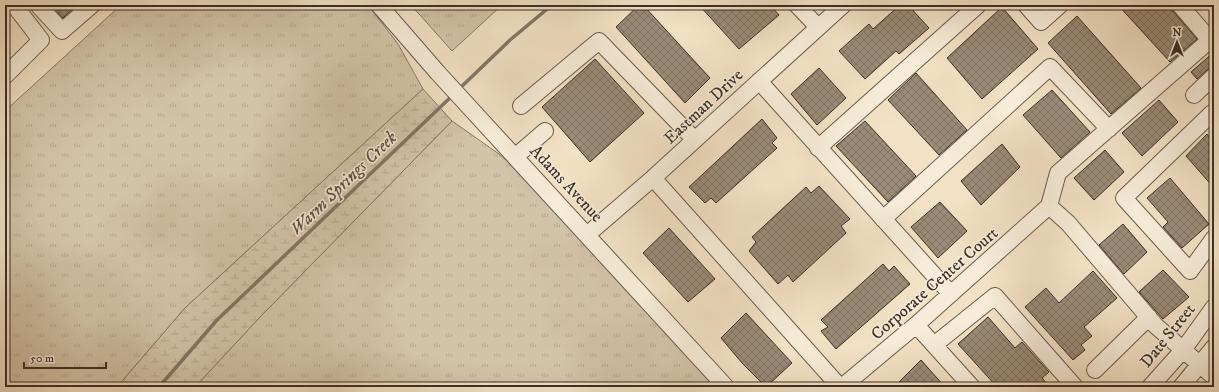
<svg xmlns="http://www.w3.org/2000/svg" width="1219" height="392" font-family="'IM FELL DW Pica',serif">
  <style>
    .grass { fill: url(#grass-tufts); stroke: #887868 }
    .wetland { fill: url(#wetland-marsh); stroke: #887868 }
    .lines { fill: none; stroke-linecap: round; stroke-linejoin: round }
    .stream { stroke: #847564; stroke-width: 3.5 }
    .building { fill: url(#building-cross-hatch); stroke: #3c2e26 }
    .minor-casing { stroke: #6a5b4e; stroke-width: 18 }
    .minor { stroke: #f7ecd9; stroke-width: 16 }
    .labels { text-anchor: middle; stroke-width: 3; stroke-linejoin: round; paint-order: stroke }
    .street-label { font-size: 17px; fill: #3c2e26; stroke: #f7ecd9 }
    .water-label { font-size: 18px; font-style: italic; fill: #605145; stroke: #f7ecd9 }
  </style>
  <defs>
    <pattern id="grass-tufts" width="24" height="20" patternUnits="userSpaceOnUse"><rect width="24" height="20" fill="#d3c3a9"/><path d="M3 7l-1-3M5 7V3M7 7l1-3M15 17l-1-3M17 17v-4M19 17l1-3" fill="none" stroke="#b6a891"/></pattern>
    <pattern id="wetland-marsh" width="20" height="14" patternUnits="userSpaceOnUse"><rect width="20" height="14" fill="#d3c3a9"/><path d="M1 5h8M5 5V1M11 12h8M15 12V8" fill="none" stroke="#b6a891"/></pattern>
    <pattern id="building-cross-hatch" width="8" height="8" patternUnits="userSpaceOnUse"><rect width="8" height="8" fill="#9b8b78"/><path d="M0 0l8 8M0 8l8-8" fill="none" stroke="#807262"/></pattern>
  </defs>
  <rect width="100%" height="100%" fill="#f2e1c4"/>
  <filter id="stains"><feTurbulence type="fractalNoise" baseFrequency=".005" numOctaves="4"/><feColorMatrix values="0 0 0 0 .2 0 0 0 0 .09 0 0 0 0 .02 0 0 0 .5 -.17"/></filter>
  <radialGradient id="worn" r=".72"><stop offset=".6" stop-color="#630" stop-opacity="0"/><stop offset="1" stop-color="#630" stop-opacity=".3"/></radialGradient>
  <path class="grass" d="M121,5H368L398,44L423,89L185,308L117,387H5V111Z
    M411,5H502L452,51Z
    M452,121L499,154L530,182L717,387H195L261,316Z"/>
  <path class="wetland" d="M423,89L452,121L261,316L195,387H117L185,308Z"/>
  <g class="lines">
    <path class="stream" d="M459,89L510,40L552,5
      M159,387L217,320L453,95"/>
  </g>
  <path class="building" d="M51,5H77L63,18Z
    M639,5H643L710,78L685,103L616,27Z
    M699,5H770L779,15L739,49Z
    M900,5H908L929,28L899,54L896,51L865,79L839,51L869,24L873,29Z
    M1118,5H1170L1173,11L1197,39L1170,62Z
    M1002,7L1038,49L982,99L947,58Z
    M1077,16L1141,88L1111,114L1048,43Z
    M1214,52V67L1208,69L1197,79L1191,72Z
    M595,59L644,113L590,162L542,107Z
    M819,68L846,98L817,125L791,94Z
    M916,73L967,130L939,155L888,100Z
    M1052,90L1090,132L1061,158L1023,115Z
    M1159,100L1178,122L1142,156L1122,133Z
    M762,119L777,138L772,143L777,148L716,203L711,198L705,203L689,187Z
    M865,121L916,176L888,202L836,146Z
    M1207,134L1214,143V188L1186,156Z
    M1002,144L1020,167L981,205L961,181Z
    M1105,150L1124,172L1094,200L1074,178Z
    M1170,178L1209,224L1182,248L1163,227L1168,222L1147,198Z
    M819,186L850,219L841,226L846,233L793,282L788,275L778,284L749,251L756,242L752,237L806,187L811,193Z
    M940,202L967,231L938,258L911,227Z
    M1123,224L1147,252L1124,274L1099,245Z
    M669,228L715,279L688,302L643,253Z
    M883,264L889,271L894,266L910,284L836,349L821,331L828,327L821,320Z
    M1163,270L1189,297L1163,319L1139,292Z
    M1093,271L1117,298L1084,327L1092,336L1081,345L1085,350L1073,360L1025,307L1046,288L1059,303Z
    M746,313L792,363L766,387L742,363L721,338Z
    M988,317L1015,348L1022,342L1049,372L1042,378L1050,387H997L958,344Z
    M921,360L945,387H894Z"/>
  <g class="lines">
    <g class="minor-casing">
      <path id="minor" d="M38,5L62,31L92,5
        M379,5L438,73L726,387
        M797,5L818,27
        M1026,5L1041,22L1060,5
        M5,76L41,40L14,5
        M759,81L951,294
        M1194,95L1214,76
        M521,106L599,41L695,140
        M1212,113L1124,198L1190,271L1214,238
        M818,148L978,5
        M516,156L545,131
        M653,178L840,387
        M1049,206L1058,173L1210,40L1180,5
        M1049,206L1068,223L1156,326L1214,377
        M883,219L1050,67L1109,129
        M588,234L653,178L843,5
        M916,325L972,387
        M934,345L995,296L1075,387
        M1095,370L1149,317
        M842,387L916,325L1049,206
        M1150,387L1183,350L1214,307
        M1181,387L1214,347"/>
    </g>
    <use href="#minor" class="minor"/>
  </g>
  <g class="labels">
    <g class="street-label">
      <text transform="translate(703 106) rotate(-43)" y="6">Eastman Drive</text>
      <text transform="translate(567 183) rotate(47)" y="6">Adams Avenue</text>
      <text transform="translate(934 283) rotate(-41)" y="6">Corporate Center Court</text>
      <text transform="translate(1167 335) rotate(-51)" y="6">Date Street</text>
    </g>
    <g class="water-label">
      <text transform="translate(343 183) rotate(-44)" y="6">Warm Springs Creek</text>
    </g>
  </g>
  <rect width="1219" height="392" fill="none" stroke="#f2e1c4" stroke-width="20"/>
  <rect x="6" y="6" width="1207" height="380" fill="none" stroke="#3c2e26" stroke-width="2"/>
  <rect x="10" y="10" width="1199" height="372" fill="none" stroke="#3c2e26"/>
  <g transform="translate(1177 42)" stroke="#f7ecd9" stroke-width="3" paint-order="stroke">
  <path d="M0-3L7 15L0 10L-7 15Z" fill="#3c2e26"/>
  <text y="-6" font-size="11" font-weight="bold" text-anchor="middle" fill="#3c2e26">N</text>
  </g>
  <path d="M24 362v6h82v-6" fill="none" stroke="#3c2e26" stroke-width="2"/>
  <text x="30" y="362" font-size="12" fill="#3c2e26" stroke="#f7ecd9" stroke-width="3" paint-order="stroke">50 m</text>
  <rect width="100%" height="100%" filter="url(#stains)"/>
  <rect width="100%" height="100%" fill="url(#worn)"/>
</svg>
